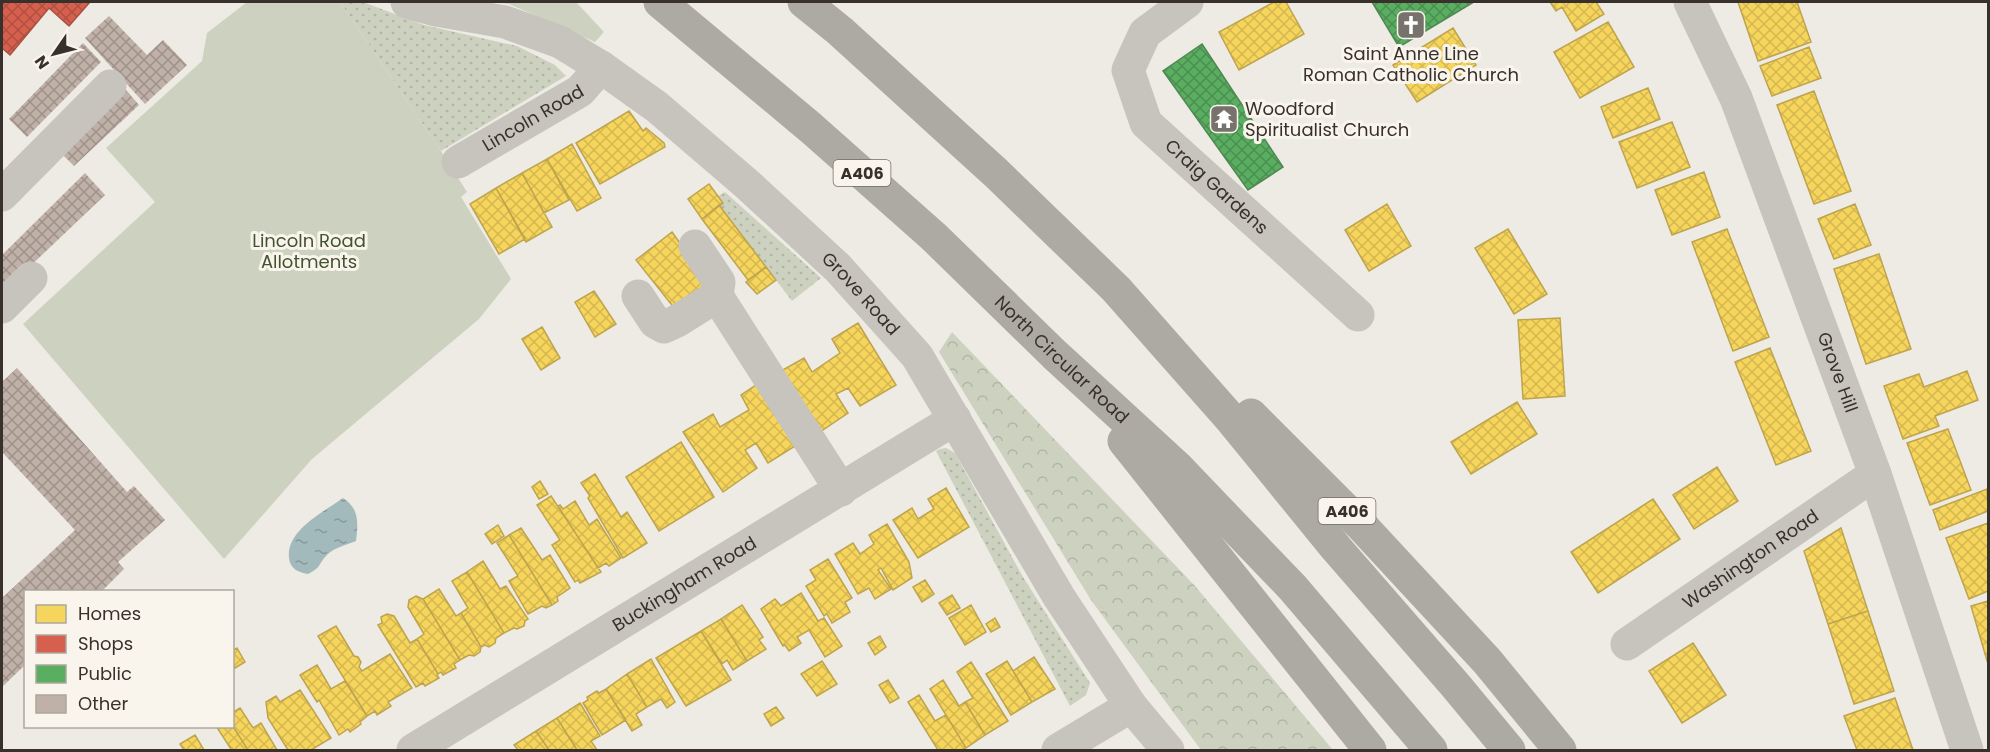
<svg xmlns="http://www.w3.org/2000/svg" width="1990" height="752" font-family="Poppins,sans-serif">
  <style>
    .grass { fill: url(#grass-dots) }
    .forest { fill: url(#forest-crowns) }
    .garden { fill: #cdd2c0 }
    .water { fill: url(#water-ripples) }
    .homes { fill: url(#homes-cross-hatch); stroke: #bda44d; stroke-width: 1.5 }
    .shops { fill: url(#shops-cross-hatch); stroke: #a75243; stroke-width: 1.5 }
    .public { fill: url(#public-cross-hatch); stroke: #508851; stroke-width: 1.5 }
    .building { fill: url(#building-cross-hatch) }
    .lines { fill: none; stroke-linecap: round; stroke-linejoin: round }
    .minor { stroke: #c7c3bd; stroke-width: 33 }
    .highway { stroke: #ada9a3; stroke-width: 33 }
    .labels { text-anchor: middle; stroke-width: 6; stroke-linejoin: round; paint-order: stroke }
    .shield { fill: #f9f5ed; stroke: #726c65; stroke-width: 1.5 }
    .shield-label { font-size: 16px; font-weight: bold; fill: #38312b }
    .poi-label { font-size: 18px; fill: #38312b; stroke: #f9f5ed }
    .street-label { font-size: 18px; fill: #38312b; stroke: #f9f5ed }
    .park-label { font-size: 18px; fill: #435431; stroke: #f9f5ed }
  </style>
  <defs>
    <pattern id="grass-dots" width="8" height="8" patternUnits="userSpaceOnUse" patternTransform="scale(1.5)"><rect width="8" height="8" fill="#cdd2c0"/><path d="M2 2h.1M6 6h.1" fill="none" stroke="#b1b5a5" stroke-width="1.8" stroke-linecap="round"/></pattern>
    <pattern id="forest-crowns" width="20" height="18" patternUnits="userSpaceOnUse" patternTransform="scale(1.5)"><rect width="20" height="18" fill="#cdd2c0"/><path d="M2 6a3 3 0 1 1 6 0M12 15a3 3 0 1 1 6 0" fill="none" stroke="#b1b5a5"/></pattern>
    <pattern id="water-ripples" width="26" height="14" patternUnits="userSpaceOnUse" patternTransform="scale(1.5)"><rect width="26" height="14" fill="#a3babd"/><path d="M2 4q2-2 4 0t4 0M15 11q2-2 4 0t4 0" fill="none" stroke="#86989a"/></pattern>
    <pattern id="homes-cross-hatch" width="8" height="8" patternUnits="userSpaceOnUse" patternTransform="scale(1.5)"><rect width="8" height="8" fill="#f6d55c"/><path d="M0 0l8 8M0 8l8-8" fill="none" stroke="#d4b750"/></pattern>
    <pattern id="shops-cross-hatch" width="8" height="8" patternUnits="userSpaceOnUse" patternTransform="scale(1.5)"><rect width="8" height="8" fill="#d6604d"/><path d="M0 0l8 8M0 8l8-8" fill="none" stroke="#af5040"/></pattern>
    <pattern id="public-cross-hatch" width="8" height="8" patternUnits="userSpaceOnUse" patternTransform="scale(1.5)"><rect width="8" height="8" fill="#5aae61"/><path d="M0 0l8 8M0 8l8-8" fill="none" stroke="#4b8e50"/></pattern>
    <pattern id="building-cross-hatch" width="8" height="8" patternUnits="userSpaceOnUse" patternTransform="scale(1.5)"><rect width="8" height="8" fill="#c0b1a8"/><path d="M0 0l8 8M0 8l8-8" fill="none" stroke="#9d9189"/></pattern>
  </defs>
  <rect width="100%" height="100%" fill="#eeeae4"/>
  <path class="grass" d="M340,2H363L424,25L517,46L555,65L566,76L441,151Z
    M725,192L821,278L792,301L719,205L718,196Z
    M946,448L955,453L1023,577L1090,683L1086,695L1070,706L936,451L940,449Z"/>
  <path class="forest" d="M952,332L1195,586L1333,750H1201L1091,600L939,352Z"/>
  <path class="garden" d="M247,2H340L441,151L467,192L461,197L511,279L479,319L312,459L224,559L23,324L155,202L106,148L202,61L207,33Z
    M493,2H576L604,32L595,42L509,4Z"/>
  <path class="water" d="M343,498C360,509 358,524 356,541C346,545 332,548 325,557C317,567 321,567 308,574C298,572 290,569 289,558C286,530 324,512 343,498Z"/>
  <path class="homes" d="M1274,2H1286L1304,34L1239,70L1219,32Z
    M1550,2H1596L1604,14L1576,31L1562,7L1556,11Z
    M1738,2H1797L1811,42L1758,61Z
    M1608,22L1634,67L1580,98L1554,52Z
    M1453,28L1476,65L1417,102L1393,65Z
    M1809,47L1821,78L1772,96L1760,66Z
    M1648,88L1660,119L1613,138L1601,107Z
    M1814,91L1851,191L1814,204L1777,105Z
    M629,111L643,131L646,128L664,143L665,147L600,184L576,143Z
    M1672,122L1690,167L1637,188L1619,142Z
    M572,144L601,198L577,211L547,159Z
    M547,159L569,200L544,213L522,173Z
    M1704,172L1720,217L1672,235L1655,190Z
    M522,173L552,227L526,242L496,188Z
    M709,184L723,203L702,219L688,199Z
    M496,188L525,239L499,254L470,204Z
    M1387,204L1411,246L1369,271L1345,230Z
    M1855,204L1871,245L1834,259L1818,219Z
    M719,205L766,267L748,280L702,219Z
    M1508,229L1547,294L1514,314L1475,248Z
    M1727,229L1769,337L1733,351L1692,242Z
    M672,232L708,282L675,309L636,260Z
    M1879,254L1911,349L1866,364L1834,269Z
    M766,267L776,280L757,294L746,282Z
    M594,291L616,324L595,337L575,302Z
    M1560,318L1565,396L1523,399L1518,320Z
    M858,323L896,385L860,406L848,388L836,394L848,413L814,436L774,375L804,358L812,372L840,353L832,339Z
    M542,327L560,358L541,370L522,339Z
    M1770,348L1811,451L1776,465L1735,362Z
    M1967,371L1978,400L1935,416L1939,426L1903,439L1884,386L1919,374L1924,387Z
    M765,379L803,441L768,463L756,443L745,450L757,468L723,492L683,432L713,414L720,427L749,410L741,395Z
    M1517,402L1537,434L1471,474L1451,442Z
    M1948,429L1971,490L1930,505L1907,443Z
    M681,442L714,497L659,531L626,477Z
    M1717,467L1738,501L1694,529L1673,495Z
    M595,474L621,517L627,512L647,543L623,558L588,498L590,496L581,483Z
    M540,481L548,494L539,499L532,487Z
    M946,488L969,527L918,558L893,520L912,508L918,519L934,509L928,499Z
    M1987,489L1988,511L1940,530L1933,510Z
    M551,496L601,572L580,583L578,580L575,582L552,545L560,540L537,505Z
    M1653,499L1680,539L1598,593L1571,552Z
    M575,501L589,525L597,519L621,558L609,566L606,563L598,568L558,506L560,505L563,509Z
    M1988,523V591L1969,599L1946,538Z
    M887,524L909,562L912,578L893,590L881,568L878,570L891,589L875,599L869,588L858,594L835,554L853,543L860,554L874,544L869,535Z
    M498,525L504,536L492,544L485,534Z
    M521,528L542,560L550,555L570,588L557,597L558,601L552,605L509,535Z
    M1841,528L1868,611L1828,624L1804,551Z
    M509,535L552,605L546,608L542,606L528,614L509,581L518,576L497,543Z
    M828,559L852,598L845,602L850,612L832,623L827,614L824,616L806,586L816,580L810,570Z
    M483,561L500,589L506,586L528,619L525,621L524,626L517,629L514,628L504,633L467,572Z
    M467,572L504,633L496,638L495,643L489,647L485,645L481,647L461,613L468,608L452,581Z
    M925,580L934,594L922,602L913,587Z
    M439,589L456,616L461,613L481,647L480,652L474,656L469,655L460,660L423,599Z
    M801,593L818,621L824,618L842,646L825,657L809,630L797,637L801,643L789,651L785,645L783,646L761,609L775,599L781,606Z
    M952,595L960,608L947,615L939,603Z
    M416,596L423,599L460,660L454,664L456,668L443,675L441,672L438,674L417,639L424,634L408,607L409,600Z
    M1988,601V664L1971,606Z
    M742,605L763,637L759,640L766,649L747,661L721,619Z
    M971,605L986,632L965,645L949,618Z
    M1868,611L1894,691L1854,704L1828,624Z
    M387,614L394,616L410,643L417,639L438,674L437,675L439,678L425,686L423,683L416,687L378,625L382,623L381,617Z
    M995,618L1000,627L991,632L986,624Z
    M721,619L747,661L733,670L727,660L722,664L701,631Z
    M336,626L354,656L358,657L361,662L359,667L362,671L390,654L412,688L388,702L391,706L377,715L375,711L367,716L318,636Z
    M701,631L731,680L686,706L656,658Z
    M880,636L886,647L875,655L868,643Z
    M1693,643L1726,695L1682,723L1649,671Z
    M237,648L245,662L235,668L232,665V651Z
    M1034,657L1055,689L1032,702L1013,671Z
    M651,659L675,702L667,708L661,699L647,707L627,674Z
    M822,661L837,684L817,696L801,674Z
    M1007,661L1032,702L1011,715L986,674Z
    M971,662L1008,721L985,735L965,702L973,698L957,672Z
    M317,665L331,689L345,681L367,716L360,722L361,724L350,732L348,729L339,735L319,700L317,702L300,675Z
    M627,674L647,707L636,714L642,725L632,731L606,689Z
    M888,680L899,698L890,703L879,685Z
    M943,680L959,706L965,702L985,735L966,748L930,689Z
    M606,689L626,720L602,735L583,703L588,700L587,697L597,691L599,693Z
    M300,690L331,738L311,750H288L268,718L266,702L276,696L280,702Z
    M919,695L935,721L946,715L966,748L961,750H938L908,702Z
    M1895,698L1913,750H1857L1844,716Z
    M580,703L600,736L591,741L597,750H577L557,718Z
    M776,707L784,718L771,726L764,714Z
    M240,708L253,728L261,723L277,750H248L232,725V713Z
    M557,718L577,750H549L536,731Z
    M232,725L248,750H228L231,749L216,726Z
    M536,731L549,750H518L514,745Z
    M195,735L204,750H184L180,744Z"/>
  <path class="shops" d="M2,2H90L69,26L49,8L10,55L2,48Z"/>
  <path class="public" d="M1372,2H1471L1472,3L1399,47Z
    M1202,44L1283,167L1248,190L1163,71Z"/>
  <path class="building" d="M109,16L147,55L163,40L187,65L145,104L85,38Z
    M83,43L101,62L27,137L9,119Z
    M125,89L139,105L74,166L60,152Z
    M85,173L105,195L2,293V255Z
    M17,368L127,492L134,486L165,520L118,562L124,569L101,592H26V664L2,687V598L75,530L2,452V382Z"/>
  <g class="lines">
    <g class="minor">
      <path id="s1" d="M407,2L436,10L505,22L560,42L601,67L657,107L748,185L838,268L917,356L1059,597L1131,706L1168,750"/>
      <path id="s2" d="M1187,2L1145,33L1128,70L1146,123L1358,315"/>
      <path id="s3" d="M1690,2L1736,98L1875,474L1967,750"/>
      <path id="s4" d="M458,162L580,91L601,67"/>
      <path d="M2,195L110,86"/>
      <path d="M695,246L719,282L717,296L841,490"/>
      <path d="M638,296L655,322L664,327L677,321L717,296"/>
      <path d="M2,307L31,278"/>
      <path id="s5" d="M1627,644L1875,474"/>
      <path id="s6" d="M413,750L955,419"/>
      <path d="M1058,750L1131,706"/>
    </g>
    <g class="highway">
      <path id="s7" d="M660,2L811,128L934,237L1055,355L1178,468L1293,588L1431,750"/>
      <path d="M804,2L840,31L996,173L1116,289L1230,418L1336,548L1456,686L1509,750"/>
      <path d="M1251,415L1361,525L1487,661L1560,750"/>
      <path d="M1124,441L1370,750"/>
    </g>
  </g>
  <defs>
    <g id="church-square" transform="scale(1.5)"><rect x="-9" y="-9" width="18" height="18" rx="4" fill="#78726c" stroke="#f9f5ed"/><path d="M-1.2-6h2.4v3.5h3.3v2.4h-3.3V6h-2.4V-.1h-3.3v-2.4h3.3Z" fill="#fff"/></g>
    <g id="temple-square" transform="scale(1.5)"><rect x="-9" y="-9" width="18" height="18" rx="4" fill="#78726c" stroke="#f9f5ed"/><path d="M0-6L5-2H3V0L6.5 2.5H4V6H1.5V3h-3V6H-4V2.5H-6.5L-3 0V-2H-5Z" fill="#fff"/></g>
  </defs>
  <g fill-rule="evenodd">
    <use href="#church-square" x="1411" y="25"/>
    <use href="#temple-square" x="1224" y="119"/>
  </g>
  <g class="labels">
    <g class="shield">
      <rect x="833.5" y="160" width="57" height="26" rx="4.5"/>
      <rect x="1318.5" y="498" width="57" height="26" rx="4.5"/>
    </g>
    <g class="shield-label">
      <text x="862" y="179">A406</text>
      <text x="1347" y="517">A406</text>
    </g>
    <g class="poi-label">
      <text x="1411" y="60">Saint Anne Line<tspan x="1411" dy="21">Roman Catholic Church</tspan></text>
      <text x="1245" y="115" text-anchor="start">Woodford<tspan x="1245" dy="21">Spiritualist Church</tspan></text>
    </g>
    <g class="street-label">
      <text dy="6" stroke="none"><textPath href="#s4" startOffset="87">Lincoln Road</textPath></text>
      <text dy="6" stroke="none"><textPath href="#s2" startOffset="244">Craig Gardens</textPath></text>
      <text dy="6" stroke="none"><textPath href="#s1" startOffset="552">Grove Road</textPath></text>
      <text dy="6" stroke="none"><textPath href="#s7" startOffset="538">North Circular Road</textPath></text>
      <text dy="6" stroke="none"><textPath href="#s3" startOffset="399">Grove Hill</textPath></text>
      <text dy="6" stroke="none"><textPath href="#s5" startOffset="150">Washington Road</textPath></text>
      <text dy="6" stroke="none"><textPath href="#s6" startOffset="318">Buckingham Road</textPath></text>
    </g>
    <g class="park-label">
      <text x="309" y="247">Lincoln Road<tspan x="309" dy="21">Allotments</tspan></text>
    </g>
  </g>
  <rect width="1990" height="752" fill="none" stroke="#38312b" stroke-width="6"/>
  <rect x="24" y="590" width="210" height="138" fill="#f9f5ed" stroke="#aca79f" stroke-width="1.5"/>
  <rect x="36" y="605" width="30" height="18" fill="#f6d55c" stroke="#aca79f" stroke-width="1.5"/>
  <text x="78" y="620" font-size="18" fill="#38312b">Homes</text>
  <rect x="36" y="635" width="30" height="18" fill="#d6604d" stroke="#aca79f" stroke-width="1.5"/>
  <text x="78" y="650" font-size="18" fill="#38312b">Shops</text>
  <rect x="36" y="665" width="30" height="18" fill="#5aae61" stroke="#aca79f" stroke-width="1.5"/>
  <text x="78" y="680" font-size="18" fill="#38312b">Public</text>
  <rect x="36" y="695" width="30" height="18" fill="#c0b1a8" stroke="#aca79f" stroke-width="1.5"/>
  <text x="78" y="710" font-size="18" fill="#38312b">Other</text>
  <g transform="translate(54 54) rotate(235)" stroke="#f9f5ed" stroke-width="4.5" paint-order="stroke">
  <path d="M0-4.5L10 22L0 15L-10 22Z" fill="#38312b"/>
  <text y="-9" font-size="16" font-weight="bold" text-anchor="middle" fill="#38312b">N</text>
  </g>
</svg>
